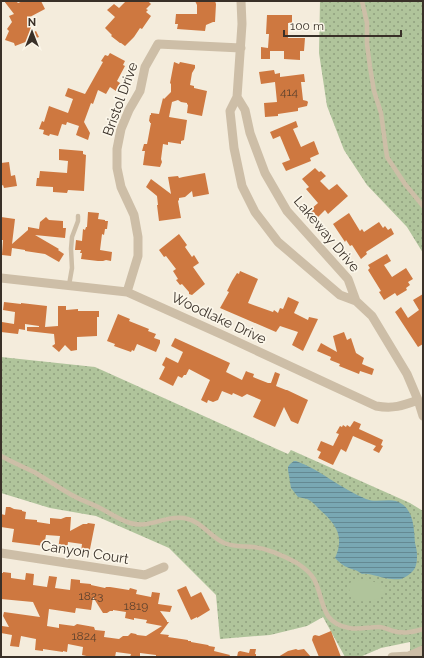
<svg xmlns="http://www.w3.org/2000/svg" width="424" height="658" font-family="Raleway,sans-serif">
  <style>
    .grass { fill: url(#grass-dots) }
    .pitch { fill: #b0c49b }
    .water { fill: url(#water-rules) }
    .building { fill: #ce7840; fill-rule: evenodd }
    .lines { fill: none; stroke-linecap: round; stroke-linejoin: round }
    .lane { stroke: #cdbea7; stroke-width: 4.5 }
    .street { stroke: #cdbea7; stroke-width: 9 }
    .labels { text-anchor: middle; stroke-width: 3.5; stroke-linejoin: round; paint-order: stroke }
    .number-label { font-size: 12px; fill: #5e422e }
    .street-label { font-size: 14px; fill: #393028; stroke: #fbf6e9 }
  </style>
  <defs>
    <pattern id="grass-dots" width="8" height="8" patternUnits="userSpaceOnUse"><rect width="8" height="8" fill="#b0c49b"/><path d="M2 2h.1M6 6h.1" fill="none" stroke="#90a07e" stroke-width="1.8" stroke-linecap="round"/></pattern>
    <pattern id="water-rules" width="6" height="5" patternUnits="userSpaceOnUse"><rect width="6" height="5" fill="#79a8b3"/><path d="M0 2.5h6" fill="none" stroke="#648992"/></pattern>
  </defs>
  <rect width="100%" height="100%" fill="#f4ecdc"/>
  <path class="grass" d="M320,1H423V253L407,227L367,185L344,150L327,106L319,53Z
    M1,357L95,367L288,454L291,450L410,503L423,511V657H410V642L381,648L360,657H345L323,617L307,626L270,635L220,639L216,595L169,548L96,516L50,508L1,493Z"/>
  <path class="pitch" d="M354,580C362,580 379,581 384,586C385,590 385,593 382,596C380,598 376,599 373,600C363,603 349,602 349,587C349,583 351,582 354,580Z"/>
  <path class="water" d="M294,461H296C321,470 341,489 366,499C378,504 392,496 402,504C414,512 414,530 415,543C416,547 417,551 417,555C417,558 417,562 416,565C415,571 407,577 401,579C394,580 383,578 377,576C371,575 368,573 362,574C357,570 354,570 349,568C343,566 339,562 335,558C345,536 336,524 319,509C316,506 312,501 307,499C304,498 301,498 298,497L291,488L288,470V467L290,464Z"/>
  <path class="building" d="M4,1H16L18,3L23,1H41L45,9L28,18L34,32L36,31L39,37L33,39L31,45L28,41L15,46L14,43L5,40L9,31L7,29L12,22L9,16L14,14Z
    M126,1H148L151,4L146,9L148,10L146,12L151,16L142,29L140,28L134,37L125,46L121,43H120L111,36L112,35L105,28L115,17L107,10L114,4L119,8Z
    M195,1H215L216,4L215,22H213L206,25L205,31L177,29L178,24H175L176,14H197V5Z
    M267,15H292V23H288V38H305L304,51H300V60L284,59V51H270V59H261V47L268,48L269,34H266Z
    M110,53L125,61L123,65L125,66L117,81L120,83L116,91L110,87L106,94L98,90L93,104L91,103L84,122L90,133L88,140L76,135L79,126L67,122L66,125L62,124L58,136L50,134L49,136L43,134L44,130L39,129L42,121L44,122L49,106L68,113L73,99L65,96L68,88L85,94L103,62L101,61L105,55L108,56Z
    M174,62L179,64L180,62L195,65V68L192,73L190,85L194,86V88L207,91L202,116L187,113L188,105L187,104V103L181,102L178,100L172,102L169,117L187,120L184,140L181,141V144L168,142V145L163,144L161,159L162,162L160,167L143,165L145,151H142L144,144H147L148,139L151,123H150V122L149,121L150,115H151V113L159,114L163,98L164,99L171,92V84L170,83Z
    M274,70L275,74L280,73V77L304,74L305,82H301L303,100L307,101L308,102L307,106L298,108V111L278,114V116L265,117L264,103L277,102L275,82L261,84L259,72Z
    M296,121L298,127L293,129L301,147L314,141L319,154L310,158L311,161L286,171L282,163L290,160L280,136L273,139L270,132Z
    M59,149L83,151V154L86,155L84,191L68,190L67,193L53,192V187L36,186L37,178H39L40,171L67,173L68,161L59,160Z
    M9,162L11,176L15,175L17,186L4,188L3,185L1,186V163Z
    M315,168L319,172L321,171L326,176L320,181L329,190L337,184L348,196L328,214L325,210L317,218L310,210L318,203L306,189L309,187L302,179Z
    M205,173L209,194L193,197L192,191L185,197L179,198V200L178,201L181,218L159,221L157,205H158L157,196L146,187L151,179L171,194L168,177L178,176L179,178L183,177Z
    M88,212L99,213L98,219L105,220V221H108L107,229H105L104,235L102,234L100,250L112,252L111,261L106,260L103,261H98L81,259L82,253H80L81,250H75L76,240L82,241L83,229L85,230L86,227H87Z
    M349,213L360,231L362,229L364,232L379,222L383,228L385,226L388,230L391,228L394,234L366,252L367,254L361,259L352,245L350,246L346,240L345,242L333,224Z
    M1,217L15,219L12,244L28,230V227L39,229L40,222L46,217L49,220L63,221V228H66L65,238L35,235L59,249L58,250L64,254L59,262L45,254L25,251V250L12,248L11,256L2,255L3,240H1Z
    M179,234L187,245L185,247L192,257L194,255L199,263L193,267L205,284L192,295L189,294V292L182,284L180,285L176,280L178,279L173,271L176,269L166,256L164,257L159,250Z
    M387,254L391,261L384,265L392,277L406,268L413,279L408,282L410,285L406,288L407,290L397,296L395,293L384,300L379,292L381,291L368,270L370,268L368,265Z
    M240,271L258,279L248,303L273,312L274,310L278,313L280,308L283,309L288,297L299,302L294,313L308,320L309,317L318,319L303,351L292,345L298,332L280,326L276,332L220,308L229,292L227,291L232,281L237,273L239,274Z
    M423,294V344L418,347L395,312L401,307L408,318L419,310L413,300Z
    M4,302L21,304V303L47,306L45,327L58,326V306H66V310L78,309V311H99V317H97V336L77,337V350L71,351L65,345L59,352L52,346L55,344L54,334L27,331V327H39V326L25,324V330L19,329L18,334L1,332L2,322L14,324L15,312L3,310Z
    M118,314L130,319L129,321L149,329L148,331L156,334L154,338L160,340V343L156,352L137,344L134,351L132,350L131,352L114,346L115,344L107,341Z
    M344,332L347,340L351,338L356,353L364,358L362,364L374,369L372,375L360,371L359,374L339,366L340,364L330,360L331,357L317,351L321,343L337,352L333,336Z
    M175,338L230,363L226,372L242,380L246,371L248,372L254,374L253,377L268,383H271L275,372L280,374L276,386L286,390H287L308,400L298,424L291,421L284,407L275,427L253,417L261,400L247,394L242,397L233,393L232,395L222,391L218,400L213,402L208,400L207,403L201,400L210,380L189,369L186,375H184L182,378L178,376L173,386L159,379L165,367L162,365L166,357L178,363L183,352L171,346Z
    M354,421L361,424L359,429L383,440L381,445L383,446L379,453L373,450L376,446L353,436L346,452L341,449L333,465L318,458L321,452L317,450L321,441L333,446L339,434L336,433L340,426L342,427L343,425L346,427L347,425L350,427Z
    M6,507H10L14,509L22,510V511L26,512L25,519L37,520V522L50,524V518L61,519L66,517H71L70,531L83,524H87L88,523L95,524L89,554L81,552L82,544L68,542L67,550L58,549L60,536L46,535L44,546L12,542L14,529L1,527V514L5,515Z
    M3,572L11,573V578L25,580L26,573L34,574L33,585L47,587L49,576L57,577L55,588L70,590L71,579L80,580V583L91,584V585L105,588L106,587H110L129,590L130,588L137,590L136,594L151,597L152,592L160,593L158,604L172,606L170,612L160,611L167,621V622H169L160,634L169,635L168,637L188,640V641H191V642L208,645L209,646L215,647L214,651L230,655L229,657H156V655L140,653V657H130L131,654L116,652L115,657H97L91,656V657L82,655L83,647L68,644L67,652L63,651V652L43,649V651L35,650L36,639L21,636L19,647L10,646L12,635L1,633L2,626L9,627L3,616L4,612L40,617L33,602L1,599V573H3ZM93,597L103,613H107L110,611H113V610L126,612L125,618L134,620V618L147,620L146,623L162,626L146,636L137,635L136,634L131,633L128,636H123L119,639L104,637L105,631L95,630L94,627L77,624L74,626L59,624V628L47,626L49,609L75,613L76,608L91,610Z
    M186,586L191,597L201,592L210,610L197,618V617L191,620L177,590Z
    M331,631L341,657H319L312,640L313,636L315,635L319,636Z
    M250,649H256L255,654H256V657H237L238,652L240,651L249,653Z
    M296,649L298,650L304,649L311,657H278L288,651Z"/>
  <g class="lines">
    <path class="lane" d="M362,1L367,23V44L370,67L374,91L381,113L387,157L405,184L423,206
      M69,285L72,268L71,249L72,237L78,221V216
      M1,456C12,462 23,467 34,472C46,479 58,487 70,494C80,500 90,503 100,508C110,513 120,520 130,523C149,529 165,515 184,518C202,521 209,536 224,543C234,547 244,546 254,547C269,549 284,556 297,563C303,567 310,572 314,579C325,600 319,622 349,628C359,630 369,627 379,627C384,627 389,630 393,631C404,634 413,632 423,629"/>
    <path class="street" d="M241,1L242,24L237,97L230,111L234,148L242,186L255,212L278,242L340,295L356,301
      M237,97L245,110L250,133L265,173L287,211L348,279L356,301L372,316L407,374L418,400L423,416
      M1,278L127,292L225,336L376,406C393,409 402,406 418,400
      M127,292L138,256V237L134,215L121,187L117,168V149L121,129L129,110L140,91L145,67L158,44L241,48
      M1,553L145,575L164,567
      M392,657L409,656L423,650"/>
  </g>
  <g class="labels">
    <g class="number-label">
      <text x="289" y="96">414</text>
      <text x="91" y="600">1823</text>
      <text x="136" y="610">1819</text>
      <text x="84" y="640">1824</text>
    </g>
    <g class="street-label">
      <text transform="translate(120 99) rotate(-70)" y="5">Bristol Drive</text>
      <text transform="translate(327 234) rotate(50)" y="5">Lakeway Drive</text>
      <text transform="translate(219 318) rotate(25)" y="5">Woodlake Drive</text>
      <text transform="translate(85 552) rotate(9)" y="5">Canyon Court</text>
    </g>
  </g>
  <rect width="424" height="658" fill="none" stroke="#393028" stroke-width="4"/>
  <g transform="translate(32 32)" stroke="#fbf6e9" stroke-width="3" paint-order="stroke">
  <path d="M0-3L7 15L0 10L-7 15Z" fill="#393028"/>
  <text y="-6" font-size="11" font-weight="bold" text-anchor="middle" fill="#393028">N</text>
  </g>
  <path d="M284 30v6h117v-6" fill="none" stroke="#393028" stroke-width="2"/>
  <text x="290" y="30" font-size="12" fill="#393028" stroke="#fbf6e9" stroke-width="3" paint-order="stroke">100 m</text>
</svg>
